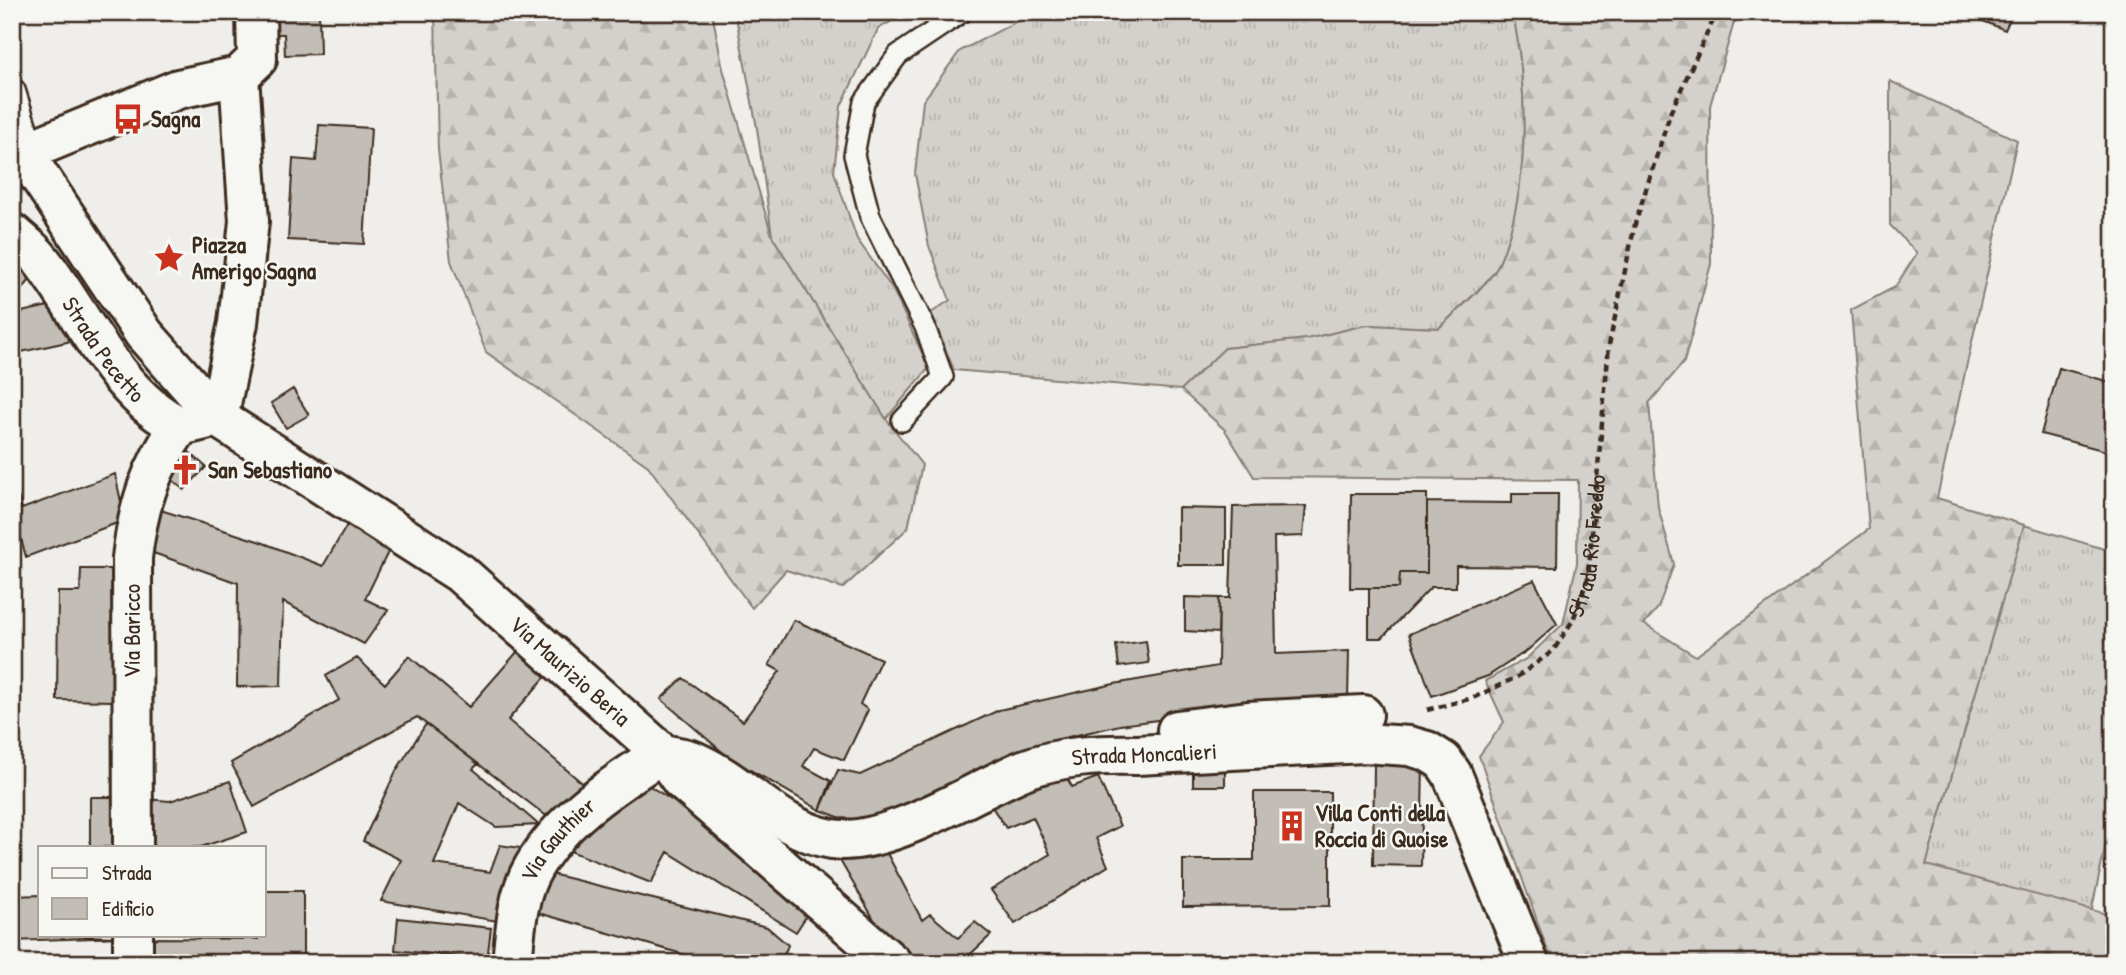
<svg xmlns="http://www.w3.org/2000/svg" width="2126" height="975" font-family="'Patrick Hand',sans-serif">
  <style>
    .grass { fill: url(#grass-tufts); stroke: #887e75; stroke-width: 2 }
    .forest { fill: url(#forest-firs); stroke: #887e75; stroke-width: 2 }
    .building { fill: #c2bdb7; stroke: #3b2a1e; stroke-width: 2 }
    .lines { fill: none; stroke-linecap: round; stroke-linejoin: round }
    .service-casing { stroke: #3b2a1e; stroke-width: 24 }
    .minor-casing { stroke: #3b2a1e; stroke-width: 44 }
    .path { stroke: #3b2a1e; stroke-width: 4.5; stroke-dasharray: 7 5; stroke-linecap: butt }
    .service { stroke: #f6f6f2; stroke-width: 19 }
    .minor { stroke: #f6f6f2; stroke-width: 38 }
    .labels { text-anchor: middle; stroke-width: 5; stroke-linejoin: round; paint-order: stroke }
    .poi-label { font-size: 23px; font-weight: bold; fill: #3b2a1e; stroke: #f6f6f2; text-anchor: start }
    .street-label { font-size: 23px; fill: #3b2a1e; stroke: #f6f6f2 }
  </style>
  <defs>
    <pattern id="grass-tufts" width="24" height="20" patternUnits="userSpaceOnUse" patternTransform="scale(1.75)"><rect width="24" height="20" fill="#d4d1cc"/><path d="M3 7l-1-3M5 7V3M7 7l1-3M15 17l-1-3M17 17v-4M19 17l1-3" fill="none" stroke="#b7b4af"/></pattern>
    <pattern id="forest-firs" width="22" height="20" patternUnits="userSpaceOnUse" patternTransform="scale(1.75)"><rect width="22" height="20" fill="#d4d1cc"/><path d="M5 1l3.5 6h-7zM16 11l3.5 6h-7z" fill="#b7b4af"/></pattern>
  </defs>
  <rect width="100%" height="100%" fill="#efeeea"/>
  <filter id="ink" filterUnits="userSpaceOnUse"><feTurbulence type="fractalNoise" baseFrequency=".0143" numOctaves="2"/><feDisplacementMap in="SourceGraphic" scale="14" xChannelSelector="R" yChannelSelector="G"/><feConvolveMatrix kernelMatrix="1 2 1 2 8 2 1 2 1" color-interpolation-filters="sRGB"/></filter>
  <g filter="url(#ink)">
    <path class="grass" d="M735,12H908L878,29L841,106L834,172L857,239L893,290L929,368L886,419L772,236L757,128Z
      M1035,12H1513C1528,92 1531,190 1498,266C1491,281 1453,314 1439,328L1366,325L1307,339L1225,348L1181,390L954,370L931,313L950,300L929,246L915,174L923,101L960,51Z
      M2024,525L2114,552V807L2091,913L1926,865Z"/>
    <path class="forest" d="M435,12H712L723,69L772,236L886,419L922,465L908,528L843,588L786,570L752,608L648,466L486,352L451,261L438,150Z
      M1513,12H1737L1710,106L1711,264L1684,362L1649,403L1658,507L1674,564L1658,608L1644,624L1696,656L1869,529L1851,310L1895,287L1917,253L1890,225V81L2017,140L1937,498L2024,525L1926,865L2114,916V963H1552L1479,756L1504,722L1485,681L1526,659L1563,624L1577,563L1578,480L1254,477L1225,430L1181,390L1225,348L1307,339L1366,325L1439,328C1453,315 1492,281 1498,266C1531,190 1528,92 1513,12Z"/>
    <path class="building" d="M264,12H319L320,54L285,55L284,34H264Z
      M1961,12H2013L2005,30Z
      M319,125L371,128L364,244L288,240L293,159L316,161Z
      M12,251L36,273L18,294L12,289Z
      M58,304L76,340L12,354V314Z
      M2059,368L2114,383V453L2041,434Z
      M293,389L309,415L286,428L271,403Z
      M187,450L206,467L184,490L165,473Z
      M115,474L125,520L26,557L16,521L12,522V478L22,509Z
      M1351,494H1427V573H1400L1399,588H1350Z
      M1512,494H1558L1557,567L1456,566V587H1431L1382,638H1369V588H1399L1400,573H1427V502L1512,503Z
      M148,506L261,542L323,566L347,525L391,546L365,599L388,610L364,644L283,602L281,686L237,687L238,583L145,550Z
      M1306,506L1303,536L1274,537L1276,654L1349,651L1348,700L1255,707L1120,725L1051,741L879,821L841,818L820,810L838,770L860,775L999,710L1114,684L1218,666L1219,598H1230L1233,507Z
      M1178,508L1226,509V565H1178Z
      M81,569H115L113,701L57,700L58,592H80Z
      M1534,580L1557,624L1528,650L1488,676L1432,696L1409,634Z
      M1185,597L1219,598L1218,633L1185,631Z
      M794,620L881,659L860,704L868,710L844,760L814,748L803,766L831,781L820,810L728,757L661,699L683,678L743,721L780,671L769,665Z
      M1146,641L1149,663L1119,667L1116,645Z
      M525,643L554,667L508,720L594,793L557,824L417,717L254,807L231,763L339,700L326,676L357,658L385,684L409,656L469,707Z
      M426,724L478,764L473,769L539,825L496,827L459,803L434,864L490,872L500,845L534,850L503,922L381,901L401,860L363,841L396,771Z
      M1374,762L1423,763L1421,866L1373,865Z
      M1193,766H1225V786H1193Z
      M1062,768L1072,787L1098,777L1120,826L1096,838L1108,866L1015,924L991,890L1050,854L1033,817L1006,828L986,798Z
      M230,781L247,832L201,847H144L146,799L170,801Z
      M642,781L716,829L816,901L796,932L668,852L651,883L555,845Z
      M1254,792H1330V906L1183,907V860H1254Z
      M90,797H123V847H90Z
      M880,840L922,920L930,914L958,938L975,922L991,935L961,963H912L887,942L838,857Z
      M539,871L767,927L788,945L781,963H714L528,910Z
      M264,891H303V963H150V938L258,939V935H264Z
      M40,895V935L121,937L12,941V896Z
      M398,918L491,928L487,960L395,950Z
      M82,955H122V963H82Z"/>
    <g class="lines">
      <g class="service-casing">
        <path id="service" d="M15,90L28,131L27,141
          M902,421L943,377L925,327L870,216L854,155L864,102L898,55L962,12"/>
      </g>
      <g class="minor-casing">
        <g id="minor">
          <path d="M239,76L257,59L256,12"/>
          <path id="s2" d="M12,131L35,170L144,334L218,418L460,573L662,753L681,780L892,963"/>
          <path d="M25,152L178,89L239,76L249,221L238,323L218,418"/>
          <path id="s3" d="M12,233C21,241 32,249 40,259C82,312 116,396 180,426L205,420"/>
          <path d="M1177,730L1248,721L1363,715"/>
          <path id="s4" d="M667,755C677,757 689,758 698,763C744,784 781,831 832,839C887,848 976,789 1026,769C1062,756 1099,754 1137,755L1364,743L1409,746L1427,751L1443,761L1452,774L1529,963"/>
          <path d="M133,847L132,558C138,507 150,468 180,426"/>
          <path d="M133,935V963"/>
          <path id="s5" d="M512,963C515,932 517,895 533,868C562,817 614,785 662,753"/>
        </g>
      </g>
      <path class="path" id="s1" d="M1427,710L1473,698L1517,677L1553,651L1573,620L1588,578L1609,345L1635,224L1671,111L1717,12"/>
      <use href="#service" class="service"/>
      <use href="#minor" class="minor"/>
    </g>
  </g>
  <defs>
    <g id="bus-bare" transform="scale(2.415)"><path d="M-5-6H5V4H4V6H2V4H-2V6H-4V4H-5ZM-3.5-4V0h7V-4ZM-3.5 1.2v1.5H-2V1.2ZM2 1.2v1.5H3.5V1.2Z" fill="#c8321e" stroke="#f6f6f2" stroke-width="2.5" paint-order="stroke"/></g>
    <g id="sight-bare" transform="scale(2.415)"><path d="M0-6L1.8-2.2L6-1.7L2.9 1.2L3.7 5.4L0 3.3L-3.7 5.4L-2.9 1.2L-6-1.7L-1.8-2.2Z" fill="#c8321e" stroke="#f6f6f2" stroke-width="2.5" paint-order="stroke"/></g>
    <g id="church-bare" transform="scale(2.415)"><path d="M-1.2-6h2.4v3.5h3.3v2.4h-3.3V6h-2.4V-.1h-3.3v-2.4h3.3Z" fill="#c8321e" stroke="#f6f6f2" stroke-width="2.5" paint-order="stroke"/></g>
    <g id="building-bare" transform="scale(2.415)"><path d="M-4-6H4V6H1V3H-1V6H-4ZM-2.5-4.3h1.7v1.8h-1.7ZM.8-4.3h1.7v1.8H.8ZM-2.5-1h1.7V.8h-1.7ZM.8-1h1.7V.8H.8Z" fill="#c8321e" stroke="#f6f6f2" stroke-width="2.5" paint-order="stroke"/></g>
  </defs>
  <g fill-rule="evenodd">
    <use href="#bus-bare" x="128" y="119"/>
    <use href="#sight-bare" x="169" y="258"/>
    <use href="#church-bare" x="185" y="470"/>
    <use href="#building-bare" x="1292" y="826"/>
  </g>
  <g class="labels">
    <g class="poi-label">
      <text x="151" y="127">Sagna</text>
      <text x="192" y="253">Piazza<tspan x="192" dy="26">Amerigo Sagna</tspan></text>
      <text x="208" y="478">San Sebastiano</text>
      <text x="1315" y="821">Villa Conti della<tspan x="1315" dy="26">Roccia di Quoise</tspan></text>
    </g>
    <g class="street-label">
      <text dy="8" stroke="none"><textPath href="#s3" startOffset="149">Strada Pecetto</textPath></text>
      <text dy="8" stroke="none"><textPath href="#s1" startOffset="254">Strada Rio Freddo</textPath></text>
      <text transform="translate(132 631) rotate(-90)" y="8">Via Baricco</text>
      <text dy="8" stroke="none"><textPath href="#s2" startOffset="789">Via Maurizio Beria</textPath></text>
      <text dy="8" stroke="none"><textPath href="#s4" startOffset="516">Strada Moncalieri</textPath></text>
      <text dy="8" stroke="none"><textPath href="#s5" startOffset="136">Via Gauthier</textPath></text>
    </g>
  </g>
  <rect width="2126" height="975" fill="none" stroke="#f6f6f2" stroke-width="42"/>
  <rect x="21" y="21" width="2084" height="933" fill="none" stroke="#3b2a1e" stroke-width="2.5" filter="url(#ink)"/>
  <rect x="38" y="846" width="228" height="91" fill="#f6f6f2" stroke="#aba49d" stroke-width="2"/>
  <rect x="52" y="868" width="35" height="10" fill="#f6f6f2" stroke="#aba49d" stroke-width="2"/>
  <text x="102" y="880" font-size="21" fill="#3b2a1e">Strada</text>
  <rect x="52" y="898" width="35" height="21" fill="#c2bdb7" stroke="#aba49d" stroke-width="2"/>
  <text x="102" y="916" font-size="21" fill="#3b2a1e">Edificio</text>
</svg>
